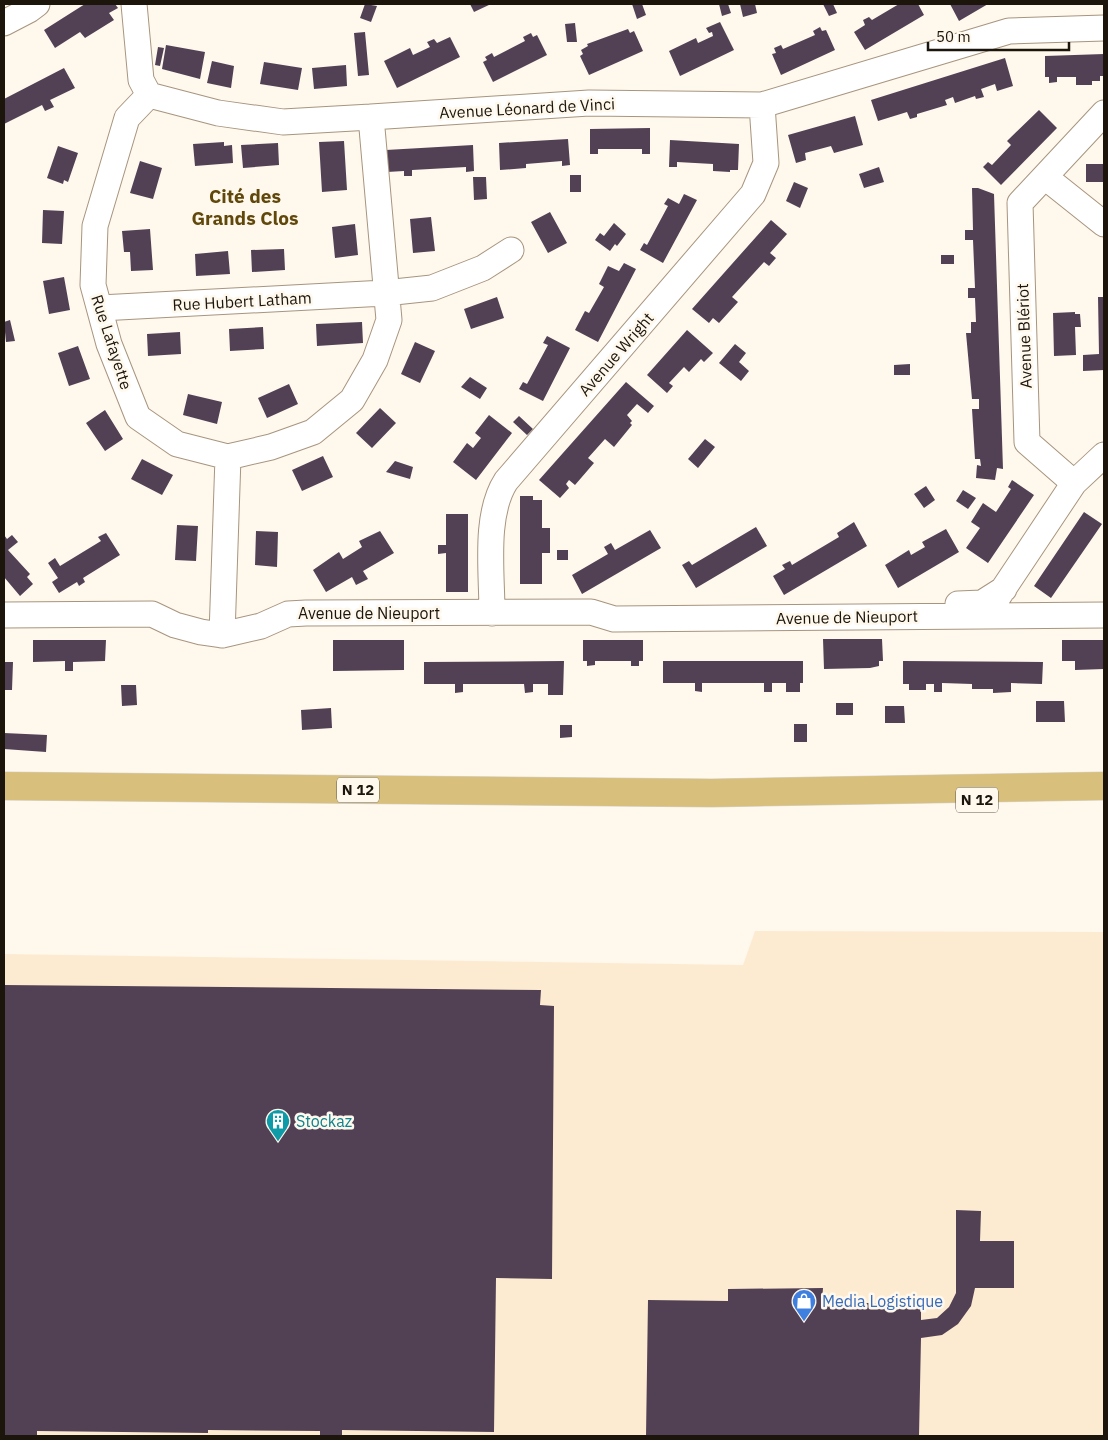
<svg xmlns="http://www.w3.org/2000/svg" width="1108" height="1440" font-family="'IBM Plex Sans',sans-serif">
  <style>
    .built { fill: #fdebd1 }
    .building { fill: #524155 }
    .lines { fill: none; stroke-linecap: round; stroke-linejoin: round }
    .minor-casing { stroke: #a7957e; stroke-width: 27 }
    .major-casing { stroke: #d6d5d3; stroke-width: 29 }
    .minor { stroke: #fff; stroke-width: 25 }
    .major { stroke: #d8c07c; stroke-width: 28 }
    .labels { text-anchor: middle; stroke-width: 5; stroke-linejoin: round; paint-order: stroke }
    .shield { fill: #fff8ed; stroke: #5f5950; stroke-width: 1 }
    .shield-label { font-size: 15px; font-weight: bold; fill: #1b150c }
    .street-label { font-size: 16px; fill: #1b150c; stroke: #fff8ed }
    .culture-label { font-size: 16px; fill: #0d838f; stroke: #fff8ed; text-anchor: start }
    .shop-label { font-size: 16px; fill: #366cbe; stroke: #fff8ed; text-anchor: start }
    .quarter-label { font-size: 19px; font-weight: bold; fill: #60470a; stroke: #fff8ed }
  </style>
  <rect width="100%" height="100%" fill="#fff8ed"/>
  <path class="built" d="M755,931L1104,932V1436H4V954L743,965Z"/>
  <path class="building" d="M85,4H115L118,8L109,13L114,20L85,38L80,32L55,48L44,30Z
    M365,4L377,6L371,22L360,18Z
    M470,4H491L474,12Z
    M632,4H642L646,15L637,19Z
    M719,4H728L731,13L722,16Z
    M740,4H755L757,13L743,17Z
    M823,4H833L837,13L829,16Z
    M899,4H918L924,15L865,50L854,32L865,25L863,20L869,17L872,20Z
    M950,4H988L959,21Z
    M720,22L734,50L680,76L669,51L696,38L698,43L713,36L712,32L709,33L706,28Z
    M575,23L577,42H567L565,24Z
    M820,27L822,31L826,30L835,50L781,75L772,54L776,53L774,48L781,45L783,49L815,35L813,31Z
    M628,29L630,33L634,31L643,51L589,75L580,56L583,54L581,50L588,46L587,44Z
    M365,32L369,75L358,76L354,33Z
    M531,33L533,37L537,35L547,55L493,82L483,62L487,60L485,57L492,53L494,57L525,41L523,37Z
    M450,37L460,57L397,88L384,61L410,48L413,55L430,47L427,42L434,39L437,43Z
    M166,45L205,52L200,79L162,69Z
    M158,47L164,48L160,66L155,65Z
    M1104,54V76H1100V81H1092V85H1076V77H1057V82L1049,83V77H1045V56Z
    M1005,58L1013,86L997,91L995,84L981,89L984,97L976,99L975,96L955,103L953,97L945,100L947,105L917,114V117L910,119L907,112L878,121L871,100Z
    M212,61L234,66L231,88L207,83Z
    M264,62L302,68L298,90L260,84Z
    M346,65L347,86L314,89L312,68Z
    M64,68L75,88L50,100L54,107L45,111L42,105L4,124V99Z
    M1039,110L1057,128L1001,185L983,167L988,162L992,165L1011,145L1007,141Z
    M855,116L863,145L834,153L831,146L805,153L806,160L796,163L788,135Z
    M650,128V154H642V149H598V154H590V129Z
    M568,139L570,165L562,166V161L526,164V168L500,170L499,143Z
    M670,140L739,144L738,170H730V172L713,171V164L677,162V167H669Z
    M344,141L347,190L322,192L319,142Z
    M224,142V146L232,145L233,163L195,166L193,144Z
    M278,143L279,165L243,168L241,145Z
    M473,145L474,171L466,172V167L412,170V176H404V171L387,172L386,150Z
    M58,146L78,153L68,182L64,180L63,184L47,178Z
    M140,161L162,168L153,199L130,193Z
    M1086,164H1104V182H1086Z
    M879,167L884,182L864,188L859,174Z
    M570,175H581V192H570Z
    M473,177H486L487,199L474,200Z
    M794,182L808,188L800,208L786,201Z
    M972,188H978L994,194L1003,469L997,468L995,480L976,478L977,465L981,466L980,459H975L972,409H979V399H972L966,333H971V322H976L975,298H968V288H975L973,240H965V230H973Z
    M684,194L697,200L663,263L640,250L644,243L647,245L668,206L664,204L668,198L679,204Z
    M43,210L64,211L62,244L42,243Z
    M550,212L567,243L548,253L531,222Z
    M431,217L435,251L413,253L410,219Z
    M771,220L787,234L770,253L776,258L769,266L764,262L732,297L738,302L719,323L713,318L709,323L692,309Z
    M614,223L626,234L617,246L615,244L610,251L595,240L600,233L604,236Z
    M355,224L358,255L335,258L332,227Z
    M150,229L153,270L131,271L130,252H124L122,231Z
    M284,249L285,270L252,272L251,250Z
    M228,251L230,274L196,276L195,254Z
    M941,255H954V264H941Z
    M624,263L636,269L598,342L575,330L585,311L589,313L604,287L599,284L608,266L619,271Z
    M64,277L70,310L49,314L43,281Z
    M497,297L504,318L471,329L464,309Z
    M1098,297H1104V370L1083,371V355L1099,354Z
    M1075,312V314H1080L1081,327H1075L1076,355L1054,356L1053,313Z
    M10,320L15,341L6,342L4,322Z
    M362,322L363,343L317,346L316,324Z
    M263,327L264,349L230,351L229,329Z
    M687,330L713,353L704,362L701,359L689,372L684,367L669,383L673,386L667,393L647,375Z
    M180,332L181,354L148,356L147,334Z
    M547,336L570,348L543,401L519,389L523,382L527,384L548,345L543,343Z
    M415,342L435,351L420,383L401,374Z
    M735,344L746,353L739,362L749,371L741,381L719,363Z
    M78,346L90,379L69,386L58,353Z
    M910,364V375H894V365Z
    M470,377L487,388L480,399L461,387Z
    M626,382L654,406L648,413L637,404L627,415L632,421L630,423L632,425L614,447L605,439L588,458L594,463L575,485L569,480L566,484L569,488L560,498L539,480Z
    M289,384L298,404L267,418L258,398Z
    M188,394L222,402L217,424L183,415Z
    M380,408L396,423L372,448L356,433Z
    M105,410L123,439L105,451L86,423Z
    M489,415L512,433L476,480L453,462L467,443L473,448L481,438L475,433Z
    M519,416L533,429L527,435L513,422Z
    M705,439L715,447L698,468L688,459Z
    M323,456L333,477L302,491L292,470Z
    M142,459L173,475L162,495L131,479Z
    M395,461L413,467L410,479L386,472Z
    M1012,480L1034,495L988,563L966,548L980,528L971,522L983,503L996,512L1011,489L1008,487Z
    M926,486L935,500L924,508L914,494Z
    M963,490L976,498L968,509L956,501Z
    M520,496H533V500H542V528H550V553H542V584H520Z
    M1084,512L1102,524L1051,598L1034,586Z
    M446,514H468V592H446V553L438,554V545H446Z
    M854,522L867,546L784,595L773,576L785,569L782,565L790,561L792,565L839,537L837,533Z
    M177,525L198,526L196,561L175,560Z
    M756,527L767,546L696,588L682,565L689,561L692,565Z
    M946,529L959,552L898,588L885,565L909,550L911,555L925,547L922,542Z
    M650,530L661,548L582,594L572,575L608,554L604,547L611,543L615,550Z
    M256,531L278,532L277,567L255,565Z
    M380,531L394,553L363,571L368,579L356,585L352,577L326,592L313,570L339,552L343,559L362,547L359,541Z
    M106,533L120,555L83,578L85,582L79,586L77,582L59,593L52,582L58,578L48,563L55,558L60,566L101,541L98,537Z
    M4,535L7,539L12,535L18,542L8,550L30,574L27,577L33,584L20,596L4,577Z
    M557,550H568V560H557Z
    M823,639H882L883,661H879V666L870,668L824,669Z
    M33,640H106L105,661L73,662V671H65V661L33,662Z
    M333,640H404V670L333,671Z
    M583,640H643V661H639V666H631V661H595V665L587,666V661H583Z
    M1062,640H1104V669L1075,670V661H1062Z
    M564,661L563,695H548V684H533V692L525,693L524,684H463V692L455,693V684H424V662Z
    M663,661H803V683H800V692H786V683H772V692H764V683H702V692L695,691V683H663Z
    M903,661L1043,662L1042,684L1011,683V692L993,693V689H972V684L942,683V692H934V684H926V690H909V684H903Z
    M4,662H13L12,690H4Z
    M121,685H136L137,705L122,706Z
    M1036,701H1064L1065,722H1036Z
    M836,703H853V715H836Z
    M885,706H904L905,723H885Z
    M331,708L332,728L302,730L301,710Z
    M794,724H807V742H794Z
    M560,725H572V737L560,738Z
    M4,733L47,735L46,752L4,749Z
    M4,985L541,990L540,1005L554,1006L552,1279L496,1278L494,1432L342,1430V1436H320V1431L208,1430V1433L37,1431V1436H4Z
    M956,1210L981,1211L980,1241H1014V1288H975L971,1306L958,1324L942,1335L921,1338L919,1436H646L648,1300L728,1301V1289L823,1288L822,1303H921V1320L937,1318L949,1307L956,1293Z"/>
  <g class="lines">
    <g class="minor-casing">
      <path id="minor" d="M134,4L141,80L149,95
        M4,23L29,10L37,4
        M149,95L127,118L95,226L93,285L109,344L138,417L177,444L228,457L222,635
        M149,95L218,113L283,122L371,117
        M1104,113L1020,203L1027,442L1074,483L1104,455
        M1045,177L1104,224
        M100,308L385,293L432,288L483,268L511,250
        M228,457L271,447L313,432L352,400L375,360L389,320L371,117L589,103L762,105L1009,31L1104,28
        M994,603L1074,483
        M958,604L982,603L1004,589
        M492,613C492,572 484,515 506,481L753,194L766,163L762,105
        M4,615L152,614L175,625L201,632L222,635L261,626L288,614L306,613L591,612L614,619L1104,615"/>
    </g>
    <g class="major-casing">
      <path id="major" d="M4,786L712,793L1104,786"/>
    </g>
    <use href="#minor" class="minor"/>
    <use href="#major" class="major"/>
  </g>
  <defs>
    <g id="building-pin" transform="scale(1.25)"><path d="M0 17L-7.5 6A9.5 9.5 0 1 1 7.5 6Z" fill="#0f9aa8" stroke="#fff8ed"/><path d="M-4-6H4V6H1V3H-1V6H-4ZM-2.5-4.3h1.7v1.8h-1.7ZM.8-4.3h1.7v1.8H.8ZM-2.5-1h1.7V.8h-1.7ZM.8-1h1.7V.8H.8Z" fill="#fff"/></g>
    <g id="shop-pin" transform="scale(1.25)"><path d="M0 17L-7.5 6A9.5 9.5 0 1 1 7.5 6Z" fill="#3f7fe0" stroke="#fff8ed"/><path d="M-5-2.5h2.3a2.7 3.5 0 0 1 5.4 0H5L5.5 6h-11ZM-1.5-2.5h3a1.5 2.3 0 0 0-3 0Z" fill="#fff"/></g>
  </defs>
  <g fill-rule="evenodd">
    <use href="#building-pin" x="278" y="1121"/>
    <use href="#shop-pin" x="804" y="1301"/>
  </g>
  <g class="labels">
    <g class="shield">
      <rect x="337" y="777.5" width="42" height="25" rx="4"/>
      <rect x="956" y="787.5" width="42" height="25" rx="4"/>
    </g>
    <g class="shield-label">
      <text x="358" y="795">N 12</text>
      <text x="977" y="805">N 12</text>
    </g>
    <g class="street-label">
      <text transform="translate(527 108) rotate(-3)" y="6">Avenue Léonard de Vinci</text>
      <text transform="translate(242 301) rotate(-3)" y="6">Rue Hubert Latham</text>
      <text transform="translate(1024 336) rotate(-92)" y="6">Avenue Blériot</text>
      <text transform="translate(112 342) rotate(72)" y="6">Rue Lafayette</text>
      <text transform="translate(616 354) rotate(-49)" y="6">Avenue Wright</text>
      <text x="369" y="619">Avenue de Nieuport</text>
      <text transform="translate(847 617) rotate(-1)" y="6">Avenue de Nieuport</text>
    </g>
    <g class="culture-label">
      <text x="296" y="1127">Stockaz</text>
    </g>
    <g class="shop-label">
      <text x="822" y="1307">Media Logistique</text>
    </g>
    <g class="quarter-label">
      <text x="245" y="203">Cité des<tspan x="245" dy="22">Grands Clos</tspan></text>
    </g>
  </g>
  <rect width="1108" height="1440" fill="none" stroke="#1b150c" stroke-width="10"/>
  <path d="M928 42v8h141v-8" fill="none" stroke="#1b150c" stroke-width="2.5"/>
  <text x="936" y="42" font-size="15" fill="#1b150c" stroke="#fff8ed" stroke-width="4" paint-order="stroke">50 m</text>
</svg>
